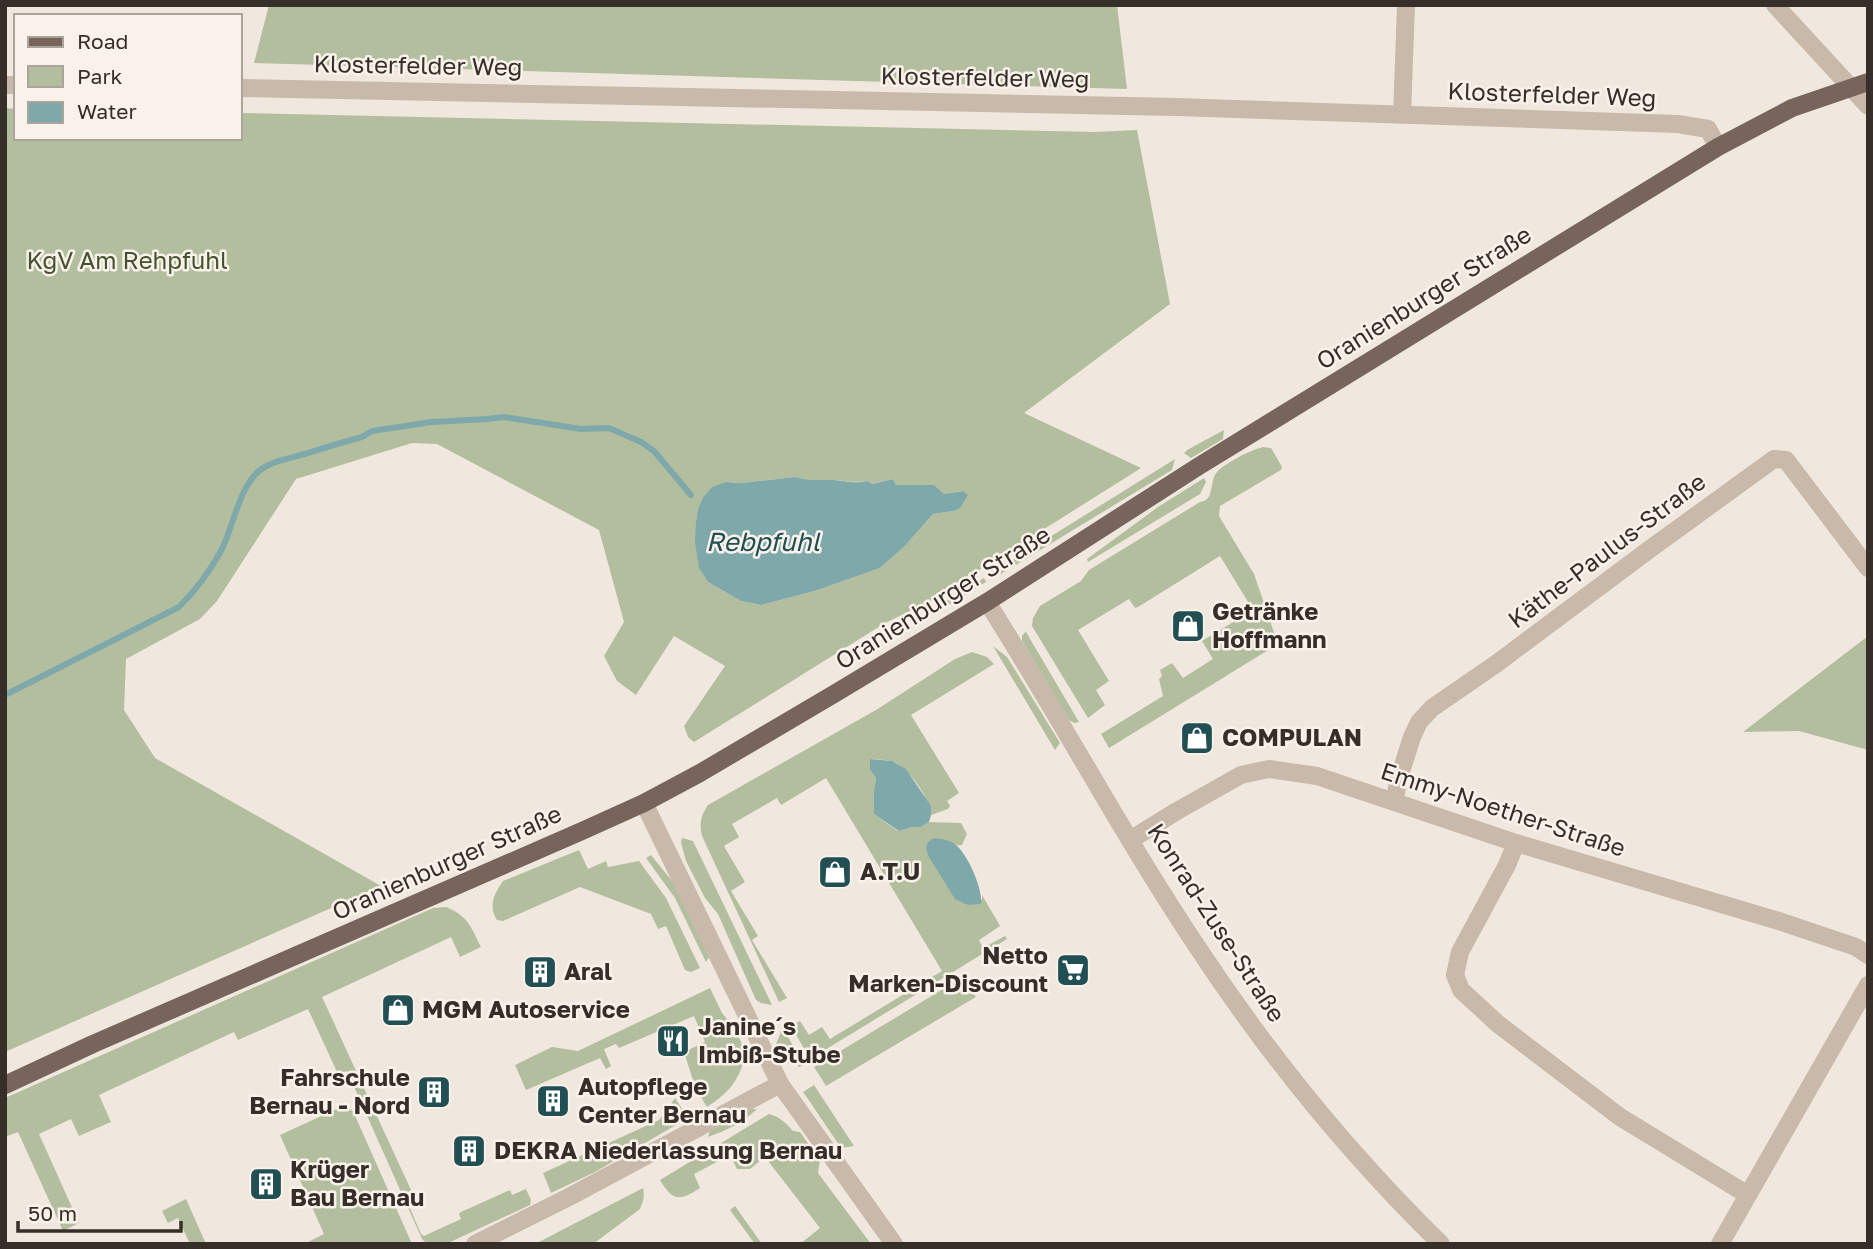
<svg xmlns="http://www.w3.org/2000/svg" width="1873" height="1249" font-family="'Golos Text',sans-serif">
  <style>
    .green { fill: #b3be9f; fill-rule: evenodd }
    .water { fill: #7fa8ab }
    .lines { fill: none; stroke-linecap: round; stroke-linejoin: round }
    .stream { stroke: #7fa8ab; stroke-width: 6 }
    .minor { stroke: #c8b9aa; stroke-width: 18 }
    .major { stroke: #77655c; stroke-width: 18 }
    .labels { text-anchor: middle; stroke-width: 5; stroke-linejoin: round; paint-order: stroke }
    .street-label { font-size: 24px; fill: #362e29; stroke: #f8f2ea }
    .park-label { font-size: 24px; fill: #44522f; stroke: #f8f2ea }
    .poi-label { font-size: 24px; font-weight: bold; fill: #362e29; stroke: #f8f2ea; text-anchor: start }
    .water-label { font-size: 26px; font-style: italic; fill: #224f54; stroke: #f8f2ea }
  </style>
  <rect width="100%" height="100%" fill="#f0e8de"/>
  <path class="green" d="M269,5H1117L1127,89L254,63Z
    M5,108L16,109V138H240V113L1095,132L1137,130L1170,304L1024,413L1141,468L927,603L885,623L694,742L688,737L684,726L725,666L674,636L636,695L617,681L604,656L624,622L599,530L437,444L412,443L296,479L217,601L200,619L126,659L124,710L155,758L381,886L5,1052ZM795,477C808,481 820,480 834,480C846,481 855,483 867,481L871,484L893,479L896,485H933L944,494L962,491L954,511L933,514L904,547L880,568L815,591L761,605L741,601L708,582L700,568L696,521L698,509L702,499L726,482L741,483Z
    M1224,430L1223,439L1191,458L1184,453L1187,450Z
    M1263,447L1271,448L1282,467L1281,470L1220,506L1219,516L1254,574L1278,644L1109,748L1101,734L1163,696L1159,679L1162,676L1160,670L1172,663L1183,678L1213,659L1202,641L1253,610L1220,556L1138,607L1135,608L1129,599L1078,630L1109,681L1096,690L1105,705L1088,718L1032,626L1033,618L1040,606L1081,581L1089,570L1200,502C1216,500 1208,481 1218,471C1227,462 1251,450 1263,447Z
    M1175,459L1172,470L994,578L992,573Z
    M1204,478L1206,482L1200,494L1088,562L1087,559L1158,507Z
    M984,578L986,582L936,613L934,608Z
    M1026,631V632L1079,722L1074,723L1069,720L1022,641V636Z
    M1868,636V750L1799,731L1743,732Z
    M993,646L1007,657L1060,743L1055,750Z
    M972,652L987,657L994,664L911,715L959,793L947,801L950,806L948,809L931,815C930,799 909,767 893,762C886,759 877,760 870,759V770L876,778L874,790V814L898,831L912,827H921L929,822L961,823L967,834L962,845C950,847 944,834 929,841L982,900V895L999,924L1000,926L979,940L983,948L1005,936L1007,939L810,1059L791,1026L800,1021L809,1035L822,1027L830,1039L942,971L826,778L781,805L777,798L732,824L739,837L724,846L745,882L731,891L758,936L752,940L787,998L779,1002L702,836C699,822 701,816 708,805L876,710L955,659Z
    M682,838L693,841L772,1005L761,1003L756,1000L718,914L705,898L686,861L681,843Z
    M579,850L588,869L606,861L608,867L639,861L666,898L700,968L691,972L685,970L666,926L658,929L651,914L580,887L503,921L497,920C488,906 494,894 503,881Z
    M651,855L672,881L709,957L706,962L675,898L646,858Z
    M446,907C468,916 471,927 481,947L460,957L451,937L322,997L411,1190L413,1198L407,1201L421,1234L424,1236L461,1219L459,1214L461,1212L510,1190L512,1195L526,1189L531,1200L530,1205L446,1244H427L422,1239L347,1071L338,1074L308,1009L238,1040L234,1032L99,1095L111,1122L79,1136L71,1119L39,1134L79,1223L63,1231L18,1132L5,1137V1098L433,908Z
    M963,977L976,997L826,1086L814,1067Z
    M710,988C714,996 718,1005 722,1013C725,1017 729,1021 732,1026C746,1045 748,1061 735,1081C728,1092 718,1100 707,1107L695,1087L684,1052L705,1042L694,1016L619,1048L616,1044L604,1049L611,1066L606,1069L600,1058L526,1090L515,1065L552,1047L578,1051Z
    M783,1027L803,1065L799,1067L795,1061L788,1064L776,1044Z
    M814,1085L854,1146L841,1148L808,1099L803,1092Z
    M675,1098L688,1118L595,1172L551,1193L543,1173L659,1120Z
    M343,1106L353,1111L412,1244H304L324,1234L280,1135Z
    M748,1109H757C744,1122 725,1131 708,1137L711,1128Z
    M769,1114C780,1117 786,1123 793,1131L800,1132L820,1160L818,1173L871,1244H800L820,1228L765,1157L750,1169H737L730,1155L694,1174L700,1188C680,1201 673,1202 660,1180Z
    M643,1188C645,1196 643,1202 640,1209L593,1244H535Z
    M186,1199L206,1244H190L178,1218L168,1223L162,1211Z
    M735,1206L762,1244H755L730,1210Z"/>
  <path class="water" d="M795,477C808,481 820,480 834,480C847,481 854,484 867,481L872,484L893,479L896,485H934L944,494L963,491L968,495L960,508L954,511L933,514L904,547L880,568L815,591L761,605L741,601L708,582L699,568L695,542L696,521L698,509L702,499L712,487L726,482L741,483Z
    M870,759L892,761L906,769L931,806V815L929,822L921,827H912L899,831L874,814V790L876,778L870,770Z
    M934,838C942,839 950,840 956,845C968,855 983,889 981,904L968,905L955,899L929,857C925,848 925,842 934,838Z"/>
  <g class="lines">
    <path class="stream" d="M5,695L179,607C195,591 210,571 221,551C234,526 238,488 260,470C273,461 290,458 305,454C324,448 343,442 362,437L372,431L432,422L487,419L504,417L581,429L609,428L641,442L654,451L691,495"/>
    <path class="minor" d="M1775,5L1868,106
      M5,85H16
      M240,88L1177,107L1678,124L1708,129L1718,147
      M1402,115L1406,5
      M987,602C1059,715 1122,834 1196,945C1267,1053 1349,1154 1441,1244
      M1394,802L1399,778L1412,737L1419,722L1432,708L1496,664L1650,549L1774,459L1786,460L1868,568
      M644,803L780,1084L894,1244
      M1130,840L1177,811L1241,775L1269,769L1317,776L1516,843L1779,921L1856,947L1868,955
      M1516,843L1507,865L1460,952L1455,975L1461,990L1498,1024L1620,1117L1748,1195
      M475,1244L569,1197L780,1084
      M1720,1244L1868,985"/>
    <path class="major" d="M5,1085L93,1044L582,831L644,803L700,773L834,694L987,602L1199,466L1718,147L1792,108L1868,82"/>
  </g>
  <defs>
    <g id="shop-square" transform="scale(1.75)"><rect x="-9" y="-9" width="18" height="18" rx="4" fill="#224f54" stroke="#f8f2ea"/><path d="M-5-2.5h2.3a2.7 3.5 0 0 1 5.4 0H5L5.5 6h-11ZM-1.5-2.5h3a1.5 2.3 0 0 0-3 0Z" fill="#fff"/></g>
    <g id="supermarket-square" transform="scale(1.75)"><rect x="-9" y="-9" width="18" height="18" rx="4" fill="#224f54" stroke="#f8f2ea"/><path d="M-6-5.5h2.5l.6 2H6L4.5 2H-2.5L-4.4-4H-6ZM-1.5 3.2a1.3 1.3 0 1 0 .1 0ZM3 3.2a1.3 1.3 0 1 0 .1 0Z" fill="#fff"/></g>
    <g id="building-square" transform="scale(1.75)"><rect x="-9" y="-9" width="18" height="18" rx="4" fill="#224f54" stroke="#f8f2ea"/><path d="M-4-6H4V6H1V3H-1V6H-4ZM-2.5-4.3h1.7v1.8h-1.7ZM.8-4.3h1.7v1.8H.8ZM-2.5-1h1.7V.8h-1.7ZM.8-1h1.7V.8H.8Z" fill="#fff"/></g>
    <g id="restaurant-square" transform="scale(1.75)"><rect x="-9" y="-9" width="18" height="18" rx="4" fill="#224f54" stroke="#f8f2ea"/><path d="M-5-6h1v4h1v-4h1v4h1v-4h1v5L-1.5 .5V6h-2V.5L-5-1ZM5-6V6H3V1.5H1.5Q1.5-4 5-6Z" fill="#fff"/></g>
  </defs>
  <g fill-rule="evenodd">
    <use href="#shop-square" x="1188" y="626"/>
    <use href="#shop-square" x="1197" y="738"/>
    <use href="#shop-square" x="835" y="872"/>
    <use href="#supermarket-square" x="1073" y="970"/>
    <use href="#building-square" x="540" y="972"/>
    <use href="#shop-square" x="398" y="1010"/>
    <use href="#restaurant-square" x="673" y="1041"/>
    <use href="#building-square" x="434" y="1092"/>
    <use href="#building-square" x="553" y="1101"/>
    <use href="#building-square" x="469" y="1151"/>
    <use href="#building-square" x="266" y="1184"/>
  </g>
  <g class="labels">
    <g class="street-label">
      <text transform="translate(418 66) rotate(1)" y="8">Klosterfelder Weg</text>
      <text transform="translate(985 78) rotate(1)" y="8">Klosterfelder Weg</text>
      <text transform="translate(1552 95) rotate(2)" y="8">Klosterfelder Weg</text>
      <text transform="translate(1424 298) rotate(-32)" y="8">Oranienburger Straße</text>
      <text transform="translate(1607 551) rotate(-37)" y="8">Käthe-Paulus-Straße</text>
      <text transform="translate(943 598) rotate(-32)" y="8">Oranienburger Straße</text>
      <text transform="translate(1503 810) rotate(18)" y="8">Emmy-Noether-Straße</text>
      <text transform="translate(447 863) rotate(-24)" y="8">Oranienburger Straße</text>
      <text transform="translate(1216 923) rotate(57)" y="8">Konrad-Zuse-Straße</text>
    </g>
    <g class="park-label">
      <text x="127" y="269">KgV Am Rehpfuhl</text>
    </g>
    <g class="poi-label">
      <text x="1212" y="620">Getränke<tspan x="1212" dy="28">Hoffmann</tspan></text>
      <text x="1222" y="746">COMPULAN</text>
      <text x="860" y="880">A.T.U</text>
      <text x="1048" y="964" text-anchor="end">Netto<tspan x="1048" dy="28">Marken-Discount</tspan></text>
      <text x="564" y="980">Aral</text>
      <text x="422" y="1018">MGM Autoservice</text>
      <text x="698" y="1035">Janine´s<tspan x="698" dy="28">Imbiß-Stube</tspan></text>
      <text x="410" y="1086" text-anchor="end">Fahrschule<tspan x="410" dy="28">Bernau - Nord</tspan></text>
      <text x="578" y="1095">Autopflege<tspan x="578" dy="28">Center Bernau</tspan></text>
      <text x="494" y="1159">DEKRA Niederlassung Bernau</text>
      <text x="290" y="1178">Krüger<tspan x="290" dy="28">Bau Bernau</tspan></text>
    </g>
    <g class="water-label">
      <text x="763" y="551">Rebpfuhl</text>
    </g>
  </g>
  <rect width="1873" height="1249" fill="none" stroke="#362e29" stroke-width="14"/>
  <rect x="14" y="14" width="228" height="126" fill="#f8f2ea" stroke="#aaa49d" stroke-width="2"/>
  <rect x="28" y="37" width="35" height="10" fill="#77655c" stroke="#aaa49d" stroke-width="2"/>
  <text x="77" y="49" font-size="21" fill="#362e29">Road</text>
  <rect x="28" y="66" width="35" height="21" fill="#b3be9f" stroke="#aaa49d" stroke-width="2"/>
  <text x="77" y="84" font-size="21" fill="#362e29">Park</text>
  <rect x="28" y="102" width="35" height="21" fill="#7fa8ab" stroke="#aaa49d" stroke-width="2"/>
  <text x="77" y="119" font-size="21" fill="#362e29">Water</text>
  <path d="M18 1221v10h163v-10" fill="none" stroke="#362e29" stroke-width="3.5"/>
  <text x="28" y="1221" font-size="21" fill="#362e29" stroke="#f8f2ea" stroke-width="5" paint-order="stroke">50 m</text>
</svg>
